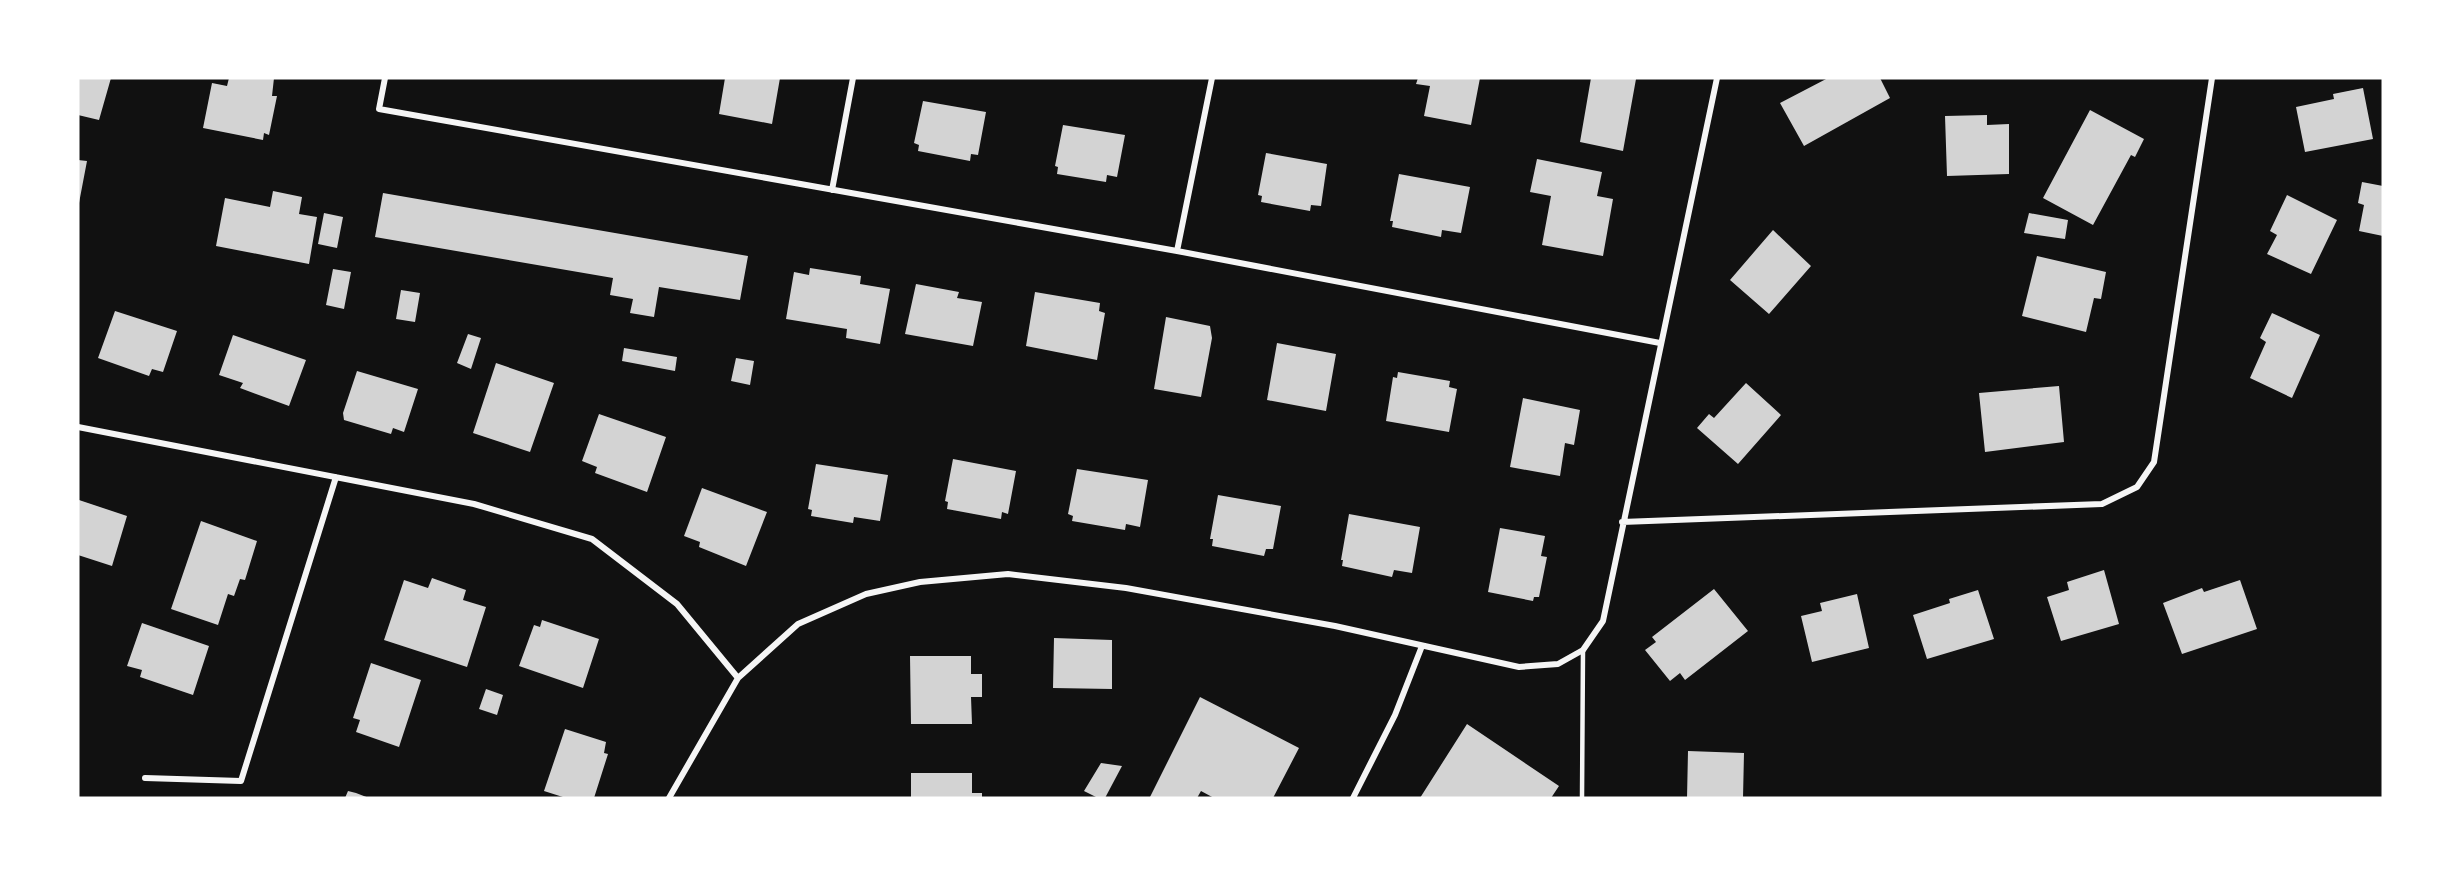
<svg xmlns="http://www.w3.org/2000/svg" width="2461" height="876" font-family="Poppins,sans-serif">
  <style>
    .building { fill: #d3d3d3 }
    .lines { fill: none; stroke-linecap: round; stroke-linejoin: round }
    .service { stroke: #f5f5f5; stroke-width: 4.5 }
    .minor { stroke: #f5f5f5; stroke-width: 6 }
  </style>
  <rect width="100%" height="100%" fill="#111"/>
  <path class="building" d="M78,78H111L99,120L78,115Z
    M229,78H274L272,96H277L269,135L264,133L263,140L203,128L212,83L227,86Z
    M725,78H780L772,124L719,114Z
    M1418,78H1480L1471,125L1424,116L1430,86L1416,84Z
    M1591,78L1636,79L1623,151L1580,142Z
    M1828,78H1880L1890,98L1804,146L1780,103Z
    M2363,88L2373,139L2305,152L2296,107L2334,99L2333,94Z
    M923,101L986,112L978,155L971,154L970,161L918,151L919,145L914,143Z
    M2090,110L2144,139L2135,157L2131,155L2093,225L2043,198Z
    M1987,115V125L2009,124V174L1947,176L1945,116Z
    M1063,125L1125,135L1117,177L1107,175L1106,182L1057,174L1058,167L1055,166Z
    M1266,153L1327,164L1321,206L1311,205L1310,211L1261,202L1262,196L1258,195Z
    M1537,159L1602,172L1597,196L1613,199L1603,256L1542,245L1551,196L1530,192Z
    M78,160L87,161L79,203H78Z
    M1399,174L1470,187L1461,233L1442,230L1441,237L1392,227L1393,221H1390Z
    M2362,182L2383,186V236L2359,231L2364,205L2358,203Z
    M273,191L302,197L299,214L317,217L309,264L216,246L225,198L270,207Z
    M383,193L748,256L740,300L659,287L654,317L630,313L633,299L610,295L613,278L375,237Z
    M2287,195L2337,220L2311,274L2267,254L2277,235L2270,231Z
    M324,213L343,217L337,248L318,244Z
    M2029,213L2068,220L2065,239L2024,233Z
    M1773,230L1811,266L1769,314L1730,280Z
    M2037,256L2106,272L2101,299L2094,298L2086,332L2022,316Z
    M810,268L861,276L860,284L890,289L880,344L846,338L847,329L786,319L794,272L809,275Z
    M333,269L351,272L344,309L326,305Z
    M916,284L959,292L957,298L982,302L973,346L905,334Z
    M401,290L420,293L415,322L396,319Z
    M1035,292L1100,303L1099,311L1105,313L1097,360L1026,346Z
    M115,311L177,331L163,372L152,369L149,376L98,358Z
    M2272,313L2320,335L2292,398L2250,378L2266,342L2260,338Z
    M1166,317L1210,326L1212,338L1201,397L1154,389Z
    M468,334L481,338L471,369L457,363Z
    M233,335L306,360L289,406L240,388L243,383L219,375Z
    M1277,343L1336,354L1326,411L1267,400Z
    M624,348L677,357L675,371L622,361Z
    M736,358L754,361L750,385L731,381Z
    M496,363L554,383L530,452L473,433Z
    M357,371L418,389L404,432L393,428L391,434L344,420L343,413Z
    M1398,372L1450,381L1449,387L1457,389L1449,432L1386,421L1393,377L1397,378Z
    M1746,383L1781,415L1738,464L1697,428L1709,414L1714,418Z
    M2059,386L2064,442L1985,452L1979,393Z
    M1523,398L1580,410L1574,445L1565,443L1560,476L1510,467Z
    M599,414L666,437L647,492L595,473L597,467L582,461Z
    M953,459L1016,471L1008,514L1002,512L1001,519L947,509L948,502L945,501Z
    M816,464L888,475L880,521L854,517L853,523L811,516L812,510L808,509Z
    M1077,469L1148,480L1140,527L1126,524L1125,530L1072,521L1073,516L1068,514Z
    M702,488L767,512L746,566L699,547L700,542L684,536Z
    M1218,495L1281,506L1273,549H1266L1264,556L1212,546L1213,539H1210Z
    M79,500L127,516L112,566L78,555Z
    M1349,514L1420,527L1412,573L1394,570L1392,577L1342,566L1343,560H1341Z
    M201,521L257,541L245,580L240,579L234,596L228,594L218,625L171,609Z
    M1500,528L1545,536L1541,556L1547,557L1539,597H1534L1533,601L1488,592Z
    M2104,570L2119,624L2061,641L2047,597L2069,590L2067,582Z
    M432,578L466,590L463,600L486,607L467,667L384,640L404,580L428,588Z
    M2240,580L2257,629L2182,654L2163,603L2202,588L2204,592Z
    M1714,589L1748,631L1685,680L1680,673L1670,681L1645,650L1656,642L1652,637Z
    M1978,590L1994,639L1927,659L1913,615L1950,603L1949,599Z
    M1857,594L1869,648L1812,662L1801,616L1822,611L1820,603Z
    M542,620L599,639L583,688L519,666L534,625L540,627Z
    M142,623L209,646L193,695L140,677L142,670L127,666Z
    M1054,638L1112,640V689L1053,688Z
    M910,656H971V674H982V697H971L972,724H911Z
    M371,663L421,680L399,747L356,732L360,720L353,718Z
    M486,689L503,695L497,715L479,709Z
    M1200,697L1299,748L1273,798H1214L1201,791L1197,798L1150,797Z
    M1467,724L1559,786L1551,798H1420Z
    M565,729L606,742L604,753L608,754L594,798H566L544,791Z
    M1688,751L1744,753L1743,798H1687Z
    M1101,763L1122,766L1105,798H1098L1084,791Z
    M911,773H972V793H982V798H911Z
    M348,791L356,793L369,798H345Z"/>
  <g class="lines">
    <path class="service" d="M1582,798L1583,650"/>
    <path class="minor" d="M385,78L379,109L1177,251L1660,343
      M832,190L853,78
      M1177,251L1212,78
      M78,427L474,504L592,539L677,604L738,678
      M1622,522L2102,504L2137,487L2154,462L2212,78
      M145,778L241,781L336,477
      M669,798L738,678L798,624L866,594L920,582L1008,574L1126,588L1335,626L1519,667L1558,664L1583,650L1603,621L1717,78
      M1353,798L1395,715L1422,646"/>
  </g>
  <rect width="2461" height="876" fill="none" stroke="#ffffff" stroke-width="159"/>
</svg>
